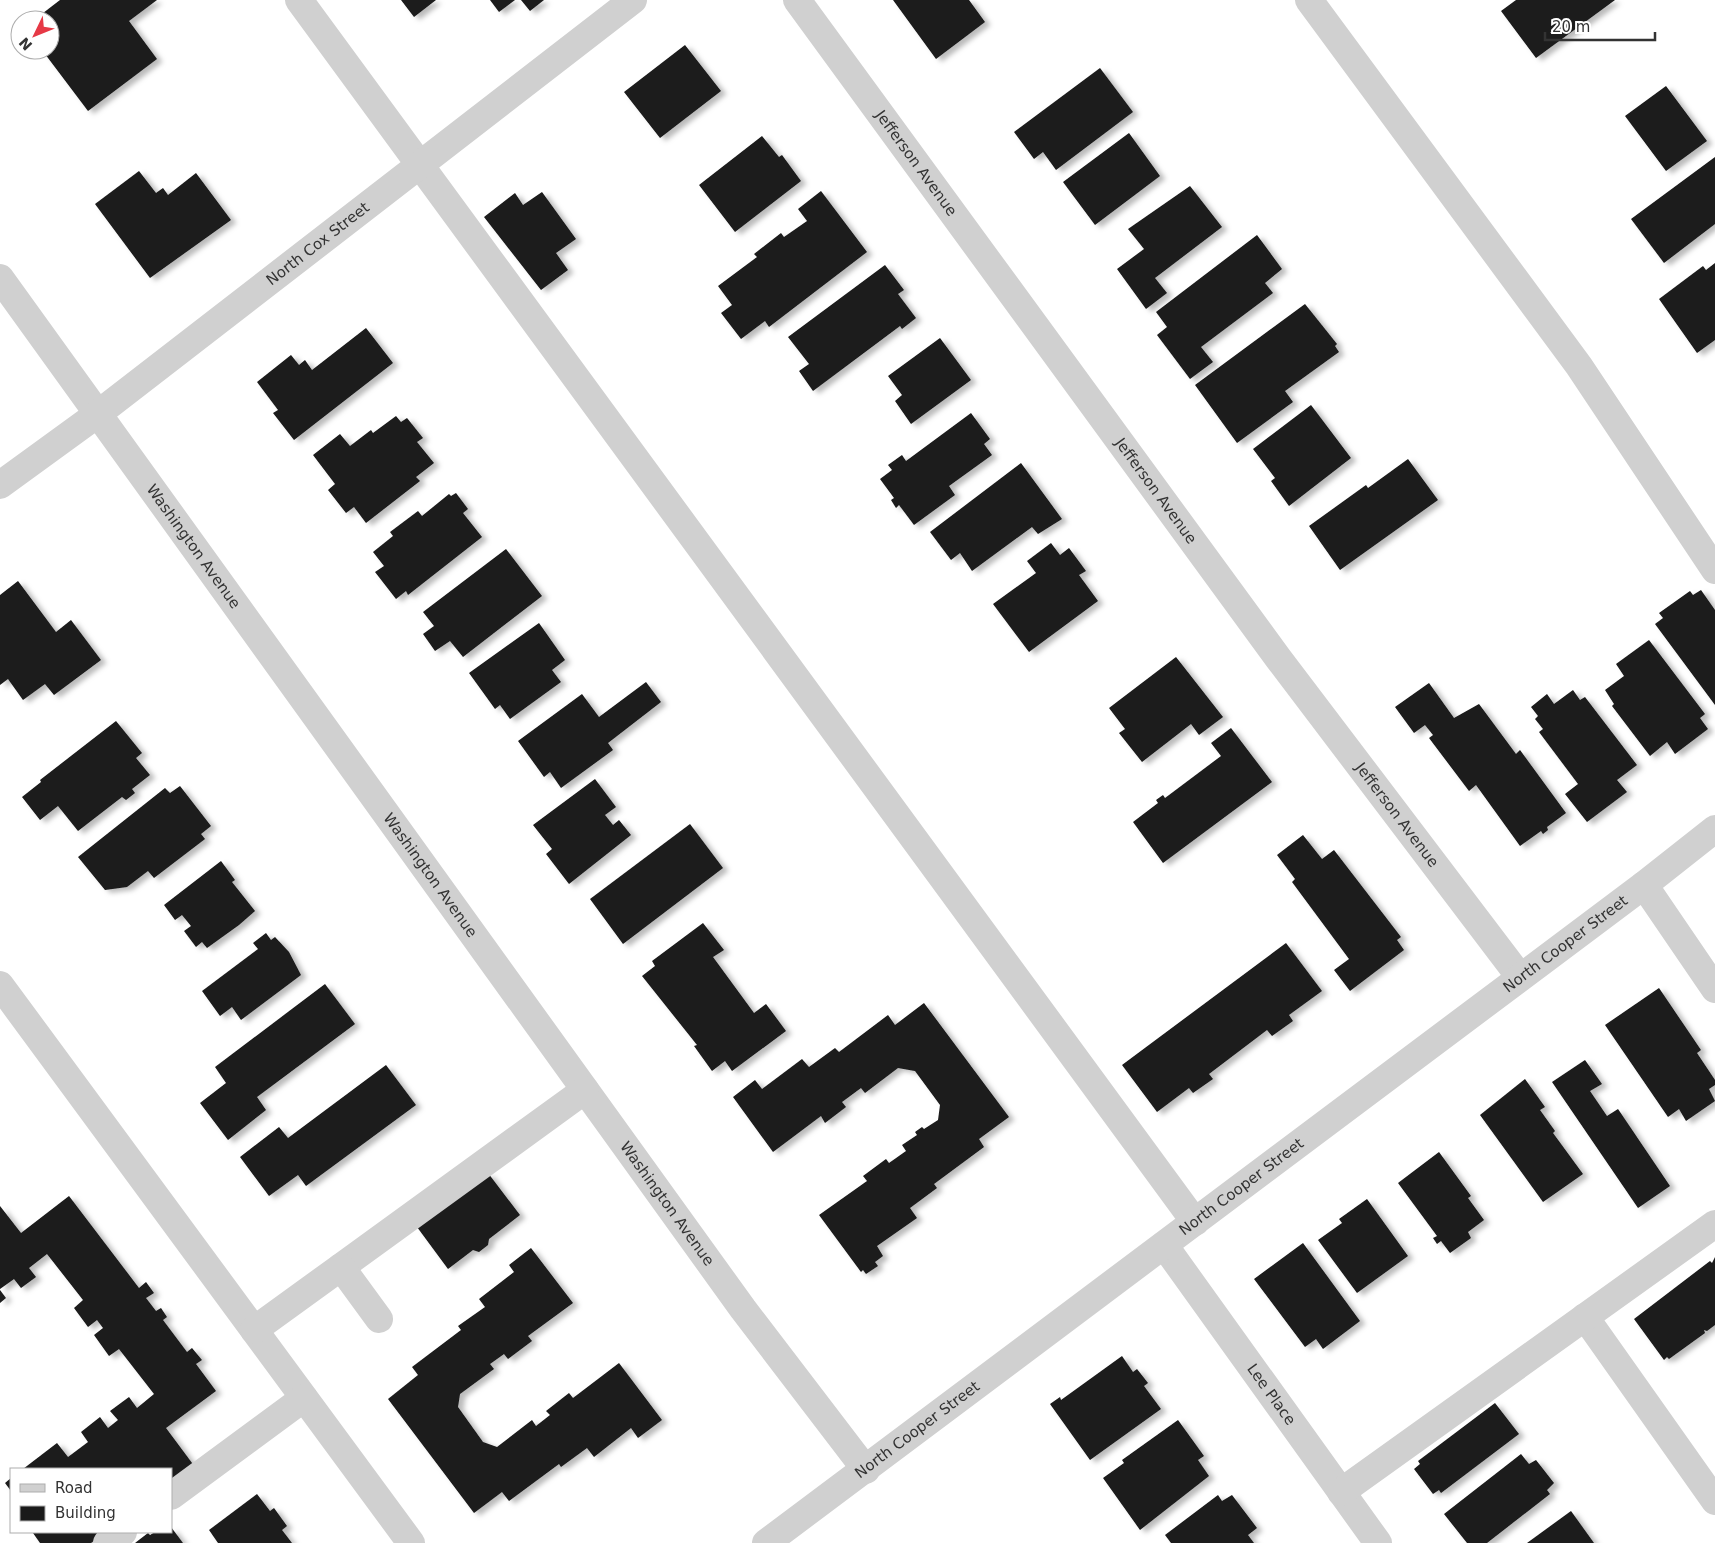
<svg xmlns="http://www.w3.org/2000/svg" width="1715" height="1543" font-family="'DejaVu Sans',sans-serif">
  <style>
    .building { fill: #1a1a1a; filter: url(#shadow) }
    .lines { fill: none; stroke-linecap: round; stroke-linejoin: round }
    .minor { stroke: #d0d0d0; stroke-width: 28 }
    .labels { text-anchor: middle; stroke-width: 5; stroke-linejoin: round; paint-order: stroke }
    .street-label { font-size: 15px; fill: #333; stroke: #fff }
  </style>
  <defs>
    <filter id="shadow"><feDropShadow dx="5.5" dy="3" stdDeviation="2.5" flood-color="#0004"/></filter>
  </defs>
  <rect width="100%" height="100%" fill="#fff"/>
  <path class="building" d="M60,0H157L129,21L157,59L88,111L42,50H50V20H34Z
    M401,0H436L414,17Z
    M490,0H515L499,12Z
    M521,0H544L530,11Z
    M893,0H969L985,22L936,59Z
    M1516,0H1615L1536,58L1501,11Z
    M685,45L721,91L660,138L624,92Z
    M1100,68L1133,112L1056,170L1043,152L1034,159L1014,132Z
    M1666,86L1707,141L1666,171L1625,116Z
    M1129,133L1160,176L1095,225L1063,182Z
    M762,136L779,157L782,155L801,181L735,232L699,185Z
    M1715,157V224L1664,263L1631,219Z
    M139,171L156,193L163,188L168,195L196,173L231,220L150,278L95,204Z
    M1190,186L1222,227L1155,278L1167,293L1146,309L1117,269L1144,249L1128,229Z
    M821,191L867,252L769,327L765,321L741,339L721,313L732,305L718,286L757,257L754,254L781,233L784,237L807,221L798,209Z
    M542,192L576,239L556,253L568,270L541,290L484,217L515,193L523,205Z
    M1257,235L1282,269L1265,283L1273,293L1201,347L1213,362L1190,379L1157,335L1167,327L1156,312Z
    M1715,263V340L1697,353L1659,299L1703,266L1706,270Z
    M885,265L904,290L898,294L916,318L902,329L900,326L813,391L799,371L809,364L788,337Z
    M1305,304L1337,344L1335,346L1339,352L1285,391L1293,402L1237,443L1195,385Z
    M366,328L393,363L294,440L273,413L278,410L257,382L291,355L299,365L305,360L312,370Z
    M940,338L971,380L911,424L895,401L902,395L888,376Z
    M1311,405L1351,458L1289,506L1271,481L1275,478L1253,449Z
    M971,413L990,439L984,444L992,455L949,486L955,495L914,525L899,505L896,508L891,500L894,498L880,479L892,470L888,465L902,455L906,461Z
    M396,416L401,422L407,418L423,438L417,442L434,463L416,477L420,481L366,523L354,507L346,513L328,490L335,484L313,455L340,434L350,446L371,430L373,433Z
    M1408,459L1438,500L1340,570L1309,526L1366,485L1368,488Z
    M1021,463L1062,519L1038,534L1032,527L972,571L960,553L951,560L930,532Z
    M456,493L468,509L463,513L482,537L408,595L406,591L396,599L375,572L384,566L373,552L393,536L390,532L418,511L422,516L449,494L451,496Z
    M1051,543L1060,555L1069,548L1086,571L1079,575L1098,601L1029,652L993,604L1036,573L1027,561Z
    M506,549L542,596L463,657L450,641L435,651L423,634L434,626L423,612Z
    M18,581L56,632L71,620L101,660L54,695L45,684L23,700L8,679L0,685V595Z
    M1701,590L1715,610V705L1655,624L1663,618L1659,613L1690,591L1693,595Z
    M539,623L565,660L552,670L561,682L510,719L500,705L495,709L469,673Z
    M1649,640L1705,714L1700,718L1708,729L1675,754L1667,742L1650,756L1612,706L1614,704L1605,690L1624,676L1616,664Z
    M1176,657L1223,717L1199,735L1191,724L1142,762L1119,733L1125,729L1109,708Z
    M646,682L661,702L608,743L613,750L561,788L550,772L544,777L518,741L582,694L599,717Z
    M1429,683L1454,718L1479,704L1516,754L1520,750L1566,813L1547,827L1548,830L1543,834L1541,831L1520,846L1476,785L1469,791L1429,738L1433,735L1425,725L1414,733L1395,707Z
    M1573,690L1580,700L1585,697L1637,765L1617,780L1627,792L1587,822L1565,794L1578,784L1539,732L1543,729L1535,719L1538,716L1531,707L1547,694L1554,704Z
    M116,721L142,753L136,758L150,775L132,789L135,793L126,800L122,797L78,831L58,806L40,820L22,797L41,782L40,780Z
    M1231,728L1272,782L1163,863L1133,822L1158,803L1156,800L1163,795L1165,798L1221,756L1211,743Z
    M595,779L616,807L605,815L613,825L619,820L631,835L569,884L546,854L552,849L533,825Z
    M180,786L211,826L201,834L205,839L154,878L148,871L127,887L105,890L78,857L165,788L170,793Z
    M690,824L723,868L623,944L590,899Z
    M1303,835L1322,859L1334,850L1401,937L1397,940L1404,950L1350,991L1334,970L1349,959L1292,882L1295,879L1277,855Z
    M221,861L235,880L232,882L255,911L239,925L207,948L202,942L196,947L184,931L191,926L182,915L175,920L164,905Z
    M703,923L724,950L713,957L754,1013L766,1004L786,1031L732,1071L725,1061L712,1071L694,1046L697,1045L642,976L655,966L652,961Z
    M266,933L271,940L275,937L289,952L301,975L241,1020L232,1007L220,1016L202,991L258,949L253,943Z
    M1286,943L1322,991L1289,1015L1293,1021L1272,1036L1267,1030L1209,1074L1213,1079L1193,1093L1189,1088L1157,1112L1122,1065Z
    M325,984L355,1024L257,1097L266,1110L228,1140L200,1103L226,1083L215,1067Z
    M1659,988L1701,1050L1697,1053L1715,1080V1085L1709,1089L1715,1101L1686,1121L1679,1109L1668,1117L1605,1025Z
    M924,1003L1009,1117L979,1139L984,1147L934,1184L937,1188L910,1208L917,1218L877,1246L883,1256L875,1262L878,1266L866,1274L863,1270L861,1272L819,1215L867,1181L863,1176L886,1159L889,1163L906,1151L902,1145L917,1135L915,1132L922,1127L924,1129L938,1120L940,1105L915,1071L898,1068L865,1093L861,1088L842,1102L846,1107L825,1123L821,1116L773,1152L733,1097L755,1080L762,1089L802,1059L809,1067L835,1048L839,1052L888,1015L895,1025Z
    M1585,1060L1602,1084L1590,1091L1607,1116L1618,1109L1670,1186L1638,1208L1552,1082Z
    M386,1065L416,1105L306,1186L298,1175L269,1196L240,1157L279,1127L288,1138Z
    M1525,1079L1545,1107L1540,1110L1555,1131L1553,1133L1583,1174L1543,1202L1480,1115Z
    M1439,1152L1471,1196L1468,1198L1484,1220L1468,1232L1471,1238L1450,1253L1441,1241L1437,1244L1433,1238L1437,1236L1398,1183Z
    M488,1173L520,1215L489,1239L488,1245L479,1252L473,1250L448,1269L417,1227Z
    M69,1196L139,1288L146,1282L154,1293L146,1298L156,1311L161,1308L167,1317L163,1320L187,1352L192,1348L202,1360L196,1364L216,1391L166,1428L195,1467L171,1484V1469H23L57,1443L68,1457L88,1442L81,1432L100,1417L108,1428L118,1420L110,1411L129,1397L137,1408L154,1394L119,1349L109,1356L94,1335L103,1328L97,1320L88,1327L74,1308L83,1300L47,1254L29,1268L36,1277L21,1288L14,1279L0,1289V1206L21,1233Z
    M1367,1199L1408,1256L1357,1293L1318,1240L1342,1223L1339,1219Z
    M1303,1243L1360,1321L1323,1349L1316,1339L1305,1347L1254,1279Z
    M531,1248L573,1303L528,1336L532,1341L508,1359L504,1354L490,1364L494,1369L460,1394L458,1407L483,1442L497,1447L532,1420L536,1426L550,1415L546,1411L569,1393L573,1398L619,1363L662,1420L638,1438L631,1428L594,1457L587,1448L561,1467L559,1464L509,1501L502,1492L474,1513L388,1399L418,1375L412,1367L461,1330L458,1326L485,1307L479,1299L514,1272L509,1265Z
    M1715,1257V1325L1707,1331L1704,1330L1705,1333L1669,1359L1667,1357L1664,1360L1634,1319L1710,1261L1712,1263Z
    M0,1290L6,1298L0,1303Z
    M1122,1356L1133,1372L1137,1369L1148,1383L1144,1386L1161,1409L1090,1460L1050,1404L1060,1397L1061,1400Z
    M1495,1403L1519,1434L1441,1493L1439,1490L1433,1494L1414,1469L1420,1464L1418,1461Z
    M1178,1420L1204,1456L1198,1460L1209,1476L1140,1530L1103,1478L1124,1463L1122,1460Z
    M1521,1454L1529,1464L1536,1460L1554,1483L1547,1490L1550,1494L1487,1543H1467L1444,1514Z
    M11,1478V1491L5,1483Z
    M257,1494L270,1511L274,1508L287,1526L282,1530L292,1543H218L209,1530Z
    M1218,1495L1222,1501L1232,1495L1257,1528L1248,1535L1254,1543H1171L1165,1535Z
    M1571,1511L1594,1543H1527Z
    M171,1527L183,1543H135L148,1533L150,1535L155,1532H171Z
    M34,1532H106L91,1543H40L33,1533Z"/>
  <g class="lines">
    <g class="minor">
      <path d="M299,0L1195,1222"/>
      <path id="s1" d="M797,0L1278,658L1520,977"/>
      <path d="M1309,0L1579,366L1715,570"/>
      <path id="s2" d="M0,278L743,1309L866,1470"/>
      <path id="s3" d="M0,485L99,413L633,0"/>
      <path d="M1644,885L1715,989"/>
      <path d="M0,985L411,1543"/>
      <path id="s4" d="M1164,1245L1378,1543"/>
      <path d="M341,1267L585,1090"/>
      <path d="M1585,1317L1715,1501"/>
      <path d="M254,1330L341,1267L379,1319"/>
      <path d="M1341,1492L1715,1224"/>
      <path d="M171,1496L304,1398"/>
      <path d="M107,1543L123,1532"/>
      <path id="s5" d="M766,1543L1644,885L1715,829"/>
    </g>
  </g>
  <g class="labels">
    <g class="street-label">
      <text dy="5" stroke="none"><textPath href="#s1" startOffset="202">Jefferson Avenue</textPath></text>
      <text dy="5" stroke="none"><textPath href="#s3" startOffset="399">North Cox Street</textPath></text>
      <text dy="5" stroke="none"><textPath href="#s1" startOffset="608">Jefferson Avenue</textPath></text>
      <text dy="5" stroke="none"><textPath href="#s2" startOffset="331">Washington Avenue</textPath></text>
      <text dy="5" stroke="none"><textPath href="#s1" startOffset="1012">Jefferson Avenue</textPath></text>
      <text dy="5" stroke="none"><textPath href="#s2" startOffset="736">Washington Avenue</textPath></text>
      <text dy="5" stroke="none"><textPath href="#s5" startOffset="999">North Cooper Street</textPath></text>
      <text dy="5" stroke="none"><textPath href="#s5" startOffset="594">North Cooper Street</textPath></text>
      <text dy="5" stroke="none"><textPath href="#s2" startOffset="1141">Washington Avenue</textPath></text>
      <text dy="5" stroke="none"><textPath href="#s4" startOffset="184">Lee Place</textPath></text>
      <text dy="5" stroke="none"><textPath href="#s5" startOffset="189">North Cooper Street</textPath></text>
    </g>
  </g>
  <rect x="10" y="1468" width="162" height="65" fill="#ffffff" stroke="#adadad"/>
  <rect x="20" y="1484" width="25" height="8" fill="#d0d0d0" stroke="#adadad"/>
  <text x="55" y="1493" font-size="15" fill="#333333">Road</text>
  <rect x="20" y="1506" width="25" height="15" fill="#1a1a1a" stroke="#adadad"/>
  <text x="55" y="1518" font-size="15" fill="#333333">Building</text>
  <g transform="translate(35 35) rotate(227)"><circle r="24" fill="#ffffff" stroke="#adadad"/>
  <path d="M0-4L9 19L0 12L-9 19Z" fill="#e63946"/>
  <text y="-8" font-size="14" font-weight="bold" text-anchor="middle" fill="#333333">N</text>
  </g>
  <path d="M1545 32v8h110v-8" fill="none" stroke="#333333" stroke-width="2.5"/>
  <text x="1552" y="32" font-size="15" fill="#333333" stroke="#ffffff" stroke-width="4" paint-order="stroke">20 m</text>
</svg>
